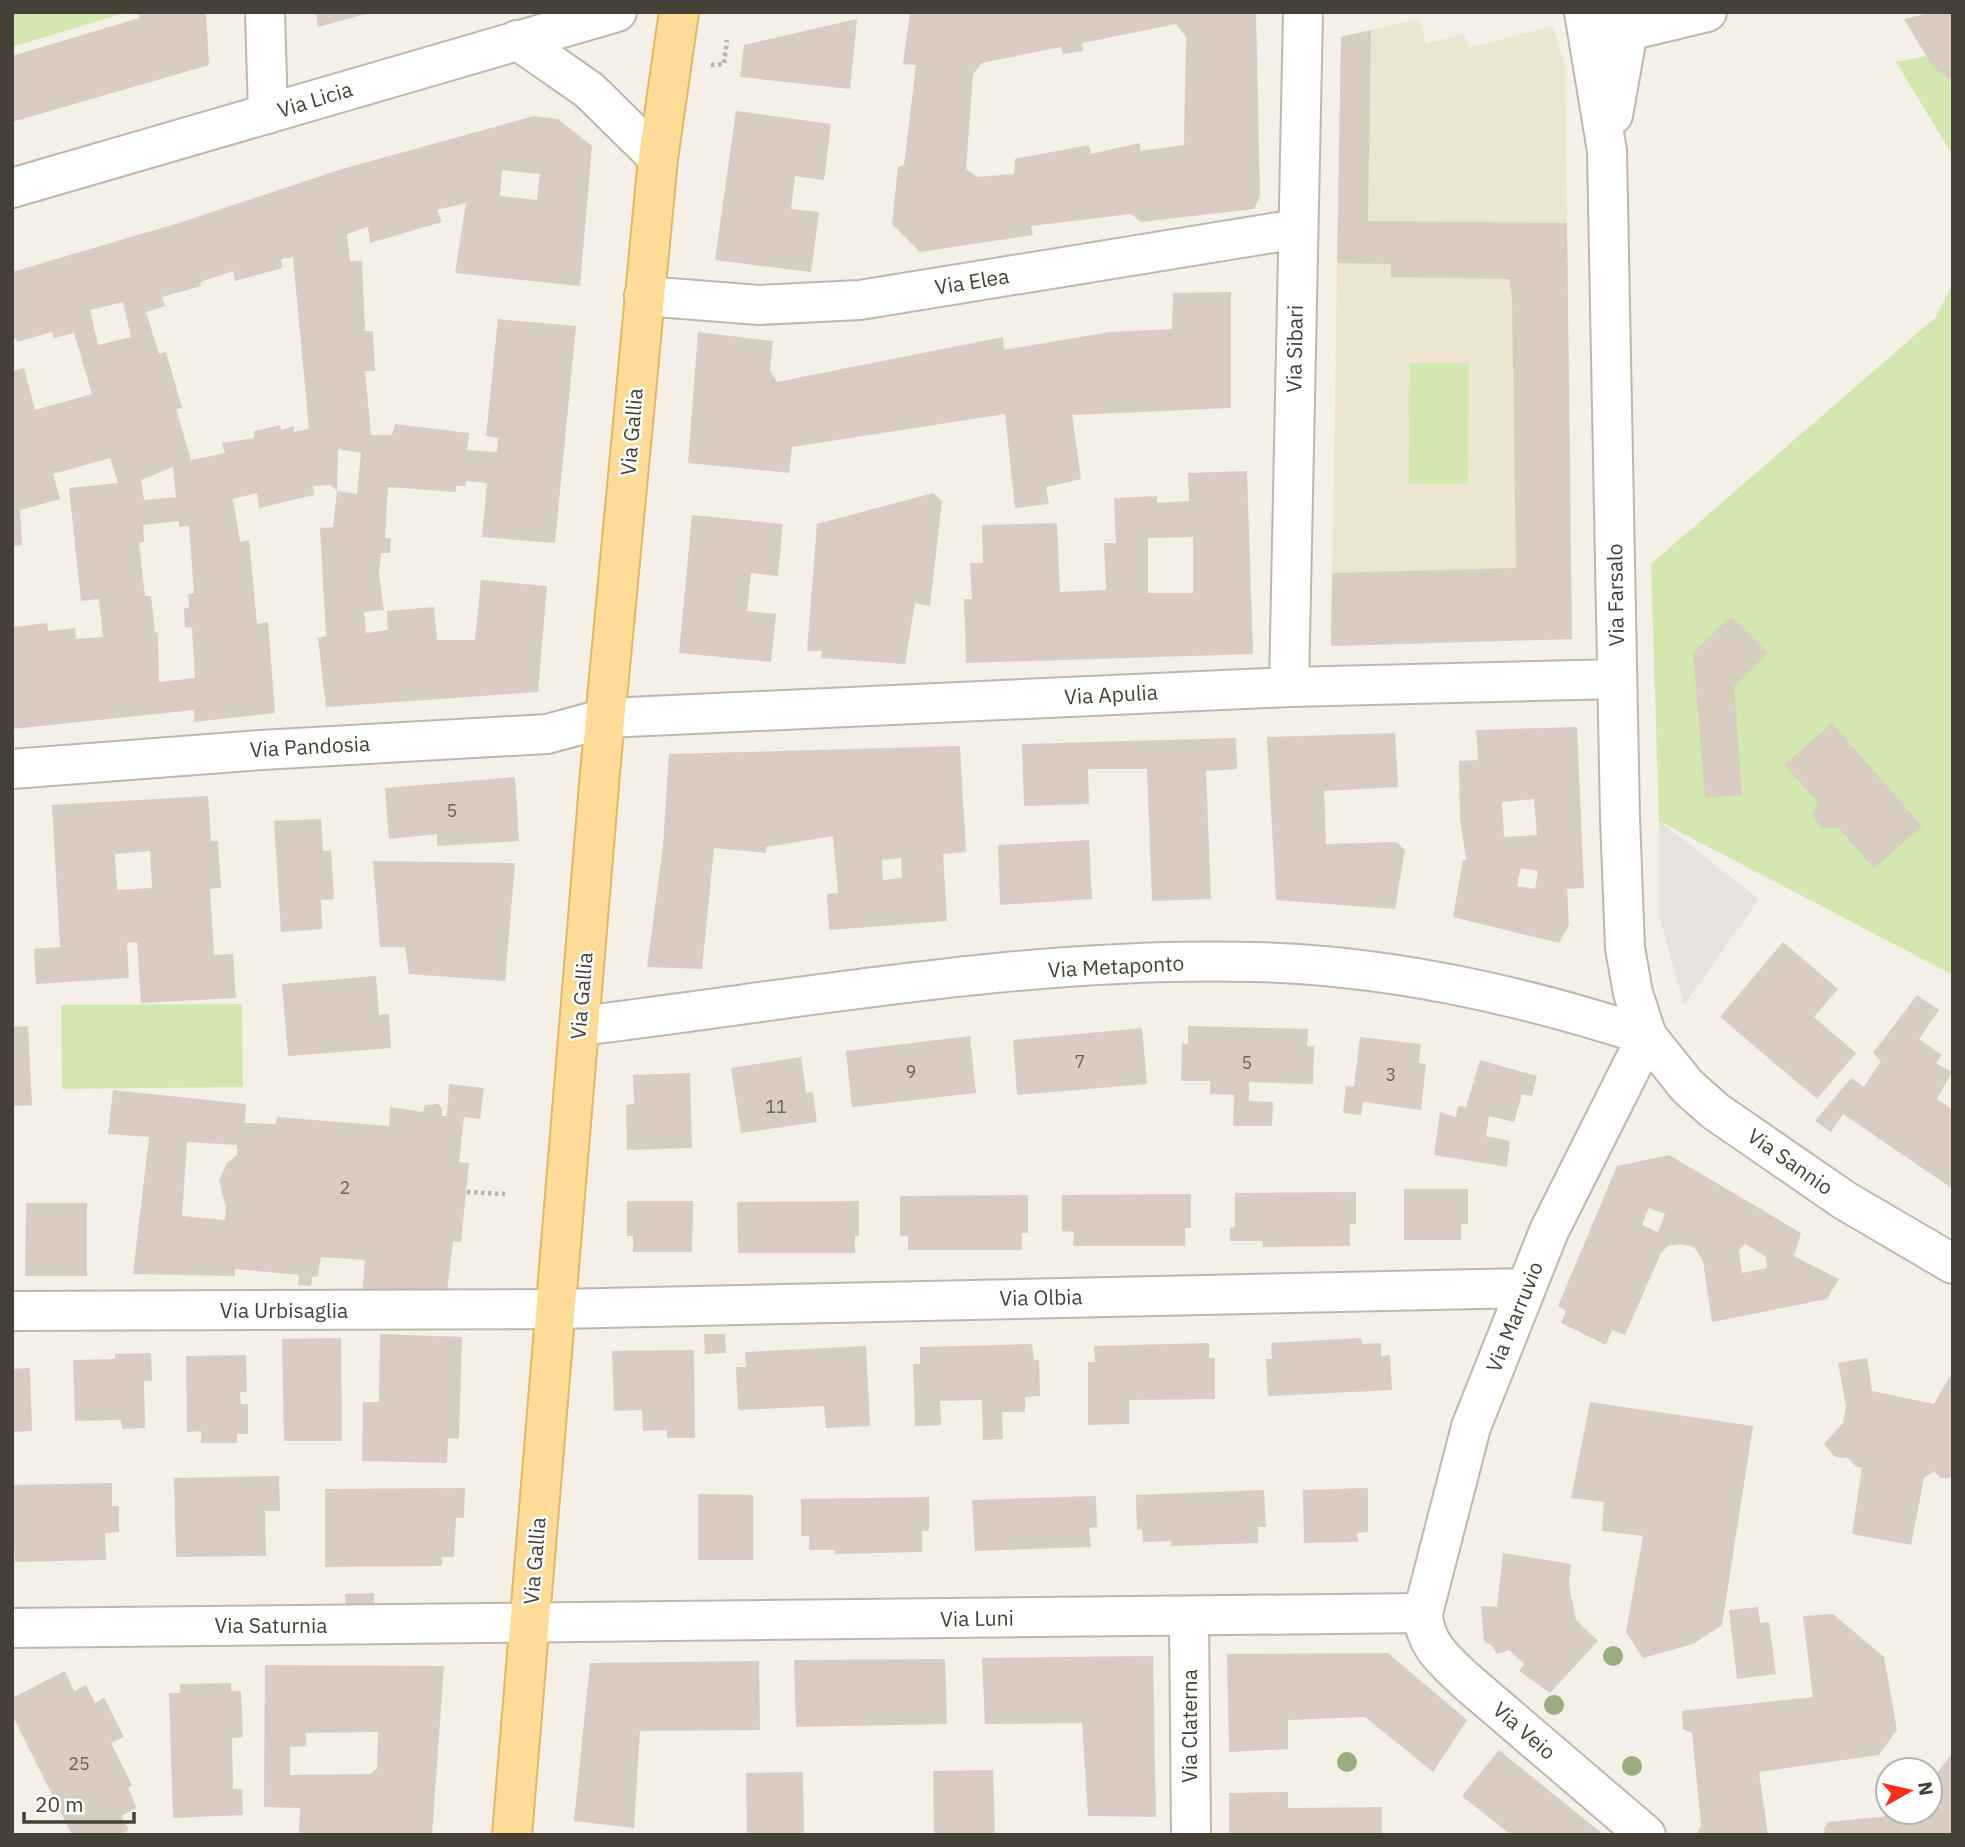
<svg xmlns="http://www.w3.org/2000/svg" width="1965" height="1847" font-family="'IBM Plex Sans',sans-serif">
  <style>
    .education { fill: #ede4d1 }
    .green { fill: #d2e8b0 }
    .parking { fill: #e5e2df }
    .building { fill: #d8cdc0; fill-rule: evenodd }
    .lines { fill: none; stroke-linecap: round; stroke-linejoin: round }
    .minor-casing { stroke: #bfb7aa; stroke-width: 42 }
    .major-casing { stroke: #e4b765; stroke-width: 42 }
    .path { stroke: #c1b29b; stroke-width: 4.5; stroke-dasharray: 3.5 3.5; stroke-linecap: butt }
    .minor { stroke: #fff; stroke-width: 38 }
    .major { stroke: #fedb96; stroke-width: 38 }
    .tree { fill: #98ae7e }
    .labels { text-anchor: middle; stroke-width: 5; stroke-linejoin: round; paint-order: stroke }
    .number-label { font-size: 18px; fill: #6b6358 }
    .street-label { font-size: 21px; fill: #474036; stroke: #fff }
  </style>
  <rect width="100%" height="100%" fill="#f4efe7"/>
  <path class="education" d="M1419,19L1426,44L1464,34L1469,48L1553,26L1565,66L1572,639L1331,646L1341,37Z"/>
  <path class="green" d="M12,12H128L12,47Z
    M1926,56L1953,85V156L1896,62Z
    M1953,283V975L1659,821L1651,564L1936,317Z
    M1410,363H1469L1468,484H1409Z
    M242,1004L243,1087L62,1089L61,1005Z"/>
  <path class="parking" d="M1659,821L1759,899L1684,1005L1659,915Z"/>
  <path class="building" d="M139,12H206L209,65L12,122V56L139,18Z
    M316,12H369V13L318,27Z
    M910,12H1256L1260,196L1254,209L1141,222L1131,214L1031,226L1033,235L920,252L892,224L898,167L904,165L916,65L903,64ZM1176,24L1186,37L1184,145L1140,151V143L1091,154L1089,145L1015,159L1014,174L978,177L966,169L973,74L982,63L1061,47L1063,54L1083,51L1082,43Z
    M1934,12H1953V83L1933,67L1904,19Z
    M857,19L850,89L740,77L744,45Z
    M1371,30L1368,221L1567,223L1572,639L1331,646L1332,573L1516,568L1512,297L1509,279L1391,277V264L1337,263L1341,37Z
    M736,111L831,124L824,180L795,176L791,209L819,212L811,272L715,260Z
    M534,116L558,119L592,146L580,286L455,273L466,203L437,210L442,222L370,243L368,227L347,234L350,261H362L365,331H373L375,371H365L371,435H392L395,424L469,433L467,450L497,452L498,438L486,436L498,319L576,326L555,543L482,537L487,483L466,481L465,486H456V492L388,487L385,538H391L390,553H381L379,575L384,610L364,612L366,633L388,630L387,611L434,607L437,640H475L481,580L547,586L538,692L326,707L318,638L326,636L320,528L333,527L337,491L330,485L313,486L314,495L259,508L257,493L233,499L240,542L249,540L257,624L268,622L275,713L194,722V710L12,729V627L47,623L48,631L75,628L76,639L103,637L99,599L81,601L69,488L118,483L110,458L53,474L60,499L20,510L22,545L12,546V371L24,368L35,410L92,394L74,333L54,338L52,332L17,342L16,338L12,339V272L182,222L342,169ZM502,170L540,174L537,200L500,196ZM293,257L309,429L294,432V426L281,430L280,425L254,431V438L222,443L225,453L191,460L176,409L182,408L166,352L159,354L146,312L165,306L162,297L201,286L200,282L233,271L235,281L282,268L281,259ZM123,302L131,337L98,345L90,310ZM338,449L361,453L357,494L337,491ZM173,467L176,497L144,500L141,480ZM179,521V527L189,526L194,593L188,594L189,608H184L185,627L192,628L195,678L159,682L158,632L155,633L151,596H145L139,543L144,542L143,525Z
    M1231,292V408L1072,415L1081,479L1046,487L1049,504L1015,508L1005,414L792,447L789,473L688,463L698,332L773,341L770,370L777,382L1003,337L1004,350L1110,332L1172,329L1173,293Z
    M1247,471L1253,654L966,663L964,599H972L970,563H983L982,525L1057,523L1060,592L1106,590L1104,543H1116L1114,498L1157,496V503L1189,501L1188,473ZM1193,537V593H1148V538Z
    M933,493L942,501L930,606L915,603L905,664L821,658L822,651H807L817,524Z
    M692,515L783,524L778,576L751,573L747,611L776,614L771,662L679,653Z
    M1731,616L1768,653L1734,687L1742,795L1705,798L1693,653Z
    M1832,723L1922,826L1874,869L1838,827L1822,829L1812,815L1818,802L1784,765Z
    M1577,727L1584,888L1567,889L1569,925L1559,943L1453,917L1463,860H1466L1460,819L1459,761L1478,760L1476,730ZM1534,799L1537,835L1504,837L1502,802ZM1521,868L1538,871L1535,889L1517,886Z
    M1395,733L1398,787L1324,791L1326,844L1396,842L1405,850L1395,909L1276,900L1267,737Z
    M1236,738L1237,769L1206,771L1211,899L1152,901L1147,769H1088L1089,804L1024,806L1022,744Z
    M960,746L966,852L943,854L947,921L829,930L827,894L838,893L833,836L766,847V853L714,848L702,969L647,967L663,846L669,754ZM901,858L902,878L883,880L882,860Z
    M515,777L519,841L437,846V834L389,839L385,788Z
    M208,796L211,841H218L221,888L210,889L214,955L233,954L236,998L141,1003L137,942L127,943L129,978L36,984L34,949L60,947L52,805ZM150,851L152,888L117,890L115,854Z
    M321,819L323,851L331,850L334,899L321,900L322,929L281,932L274,821Z
    M1089,840L1092,899L1000,905L998,845Z
    M373,861L515,863L505,981L409,974L405,947H380Z
    M1783,942L1838,989L1814,1017L1856,1053L1817,1099L1720,1017Z
    M376,976L379,1015L389,1014L391,1048L288,1056L282,984Z
    M1917,995L1939,1010L1919,1039L1942,1055L1936,1063L1952,1072L1937,1099L1953,1110V1189L1843,1114L1831,1132L1815,1121L1851,1078L1864,1087L1881,1061L1873,1053Z
    M28,1026L32,1105L12,1106V1027Z
    M1188,1026L1308,1029L1307,1046H1314L1313,1084L1249,1082V1101L1273,1102L1272,1126H1233L1234,1095L1210,1094V1081H1181L1182,1043L1188,1044Z
    M1142,1028L1147,1084L1017,1095L1013,1040Z
    M970,1036L976,1093L852,1107L846,1051Z
    M1360,1037L1421,1044L1419,1063L1426,1064L1421,1110L1363,1102L1361,1115L1343,1113L1346,1086L1354,1087Z
    M801,1057L806,1093L813,1092L817,1122L741,1133L731,1068Z
    M1480,1060L1537,1076L1532,1096L1522,1094L1514,1122L1489,1116L1486,1136L1510,1141L1507,1167L1434,1155L1440,1112L1456,1117L1458,1106L1466,1107Z
    M690,1073L692,1148L627,1150L626,1105L634,1104L633,1075Z
    M449,1084L484,1088L480,1119L464,1117L459,1162L469,1163L461,1242L453,1241L446,1300L362,1298L365,1260L321,1257L318,1276L312,1277L311,1286L298,1285L299,1275L235,1269V1276L133,1274L149,1137L108,1134L113,1090L246,1104L245,1123L276,1124L277,1117L389,1126L390,1107L423,1112L425,1105L438,1104L442,1108V1116H447ZM187,1142L237,1145V1155L227,1163L219,1181L226,1208L225,1220L182,1216Z
    M1669,1155L1801,1233L1794,1256L1839,1279L1827,1299L1712,1322L1703,1261L1694,1247L1680,1244L1668,1246L1661,1253L1625,1335L1612,1330L1606,1345L1561,1323L1566,1311L1558,1306L1617,1166ZM1649,1208L1665,1214L1658,1232L1642,1225ZM1745,1244L1766,1257L1767,1268L1742,1273L1739,1250Z
    M1404,1189H1468V1224H1461V1240H1404Z
    M1356,1192V1224H1350V1246L1263,1247V1241H1230V1228L1235,1227V1193Z
    M1191,1194V1228H1185V1246H1073L1074,1232L1062,1231V1195Z
    M1028,1195V1233H1022V1250H908V1236H900V1196Z
    M627,1201H693L692,1252H633V1236H627Z
    M859,1201V1236H855V1253H738L737,1202Z
    M26,1203H87V1276H25Z
    M380,1334L462,1337L459,1439L448,1438L447,1463L362,1461L363,1402H379Z
    M704,1334H725L726,1353L705,1354Z
    M341,1338L342,1441H284L282,1339Z
    M1361,1338L1362,1344L1381,1343V1356L1390,1355L1392,1390L1268,1396L1266,1359H1272L1271,1343Z
    M1209,1343V1358H1215V1399L1129,1400V1424L1088,1425V1362H1095L1094,1346Z
    M1032,1344L1034,1360H1039L1040,1396L1025,1397V1412H1002L1003,1439L983,1440L982,1400L940,1401L941,1425L915,1426L913,1364H920V1347Z
    M866,1346L870,1426L826,1428L824,1406L738,1410L736,1367H746L745,1352Z
    M694,1350L695,1438H667V1430L643,1431L642,1410L614,1411L612,1351Z
    M151,1353L152,1381H144L145,1428L122,1429L121,1420L75,1421L73,1360L115,1359V1354Z
    M246,1355L247,1392H240L241,1404H248V1434H237V1443H201V1431L187,1432L186,1356Z
    M1867,1358L1872,1391L1934,1404L1953,1371V1474L1949,1478H1940L1934,1471L1924,1478L1911,1545L1852,1534L1862,1468L1855,1466L1848,1458L1835,1457L1824,1444L1843,1423L1846,1406L1838,1363Z
    M30,1368L32,1431L12,1432V1369Z
    M1590,1402L1753,1426L1722,1625L1693,1644L1643,1658L1626,1632L1643,1536L1602,1531L1604,1502L1571,1498Z
    M279,1476L280,1511H265L266,1556L176,1557L174,1478Z
    M112,1483V1506H119V1532L105,1533L106,1560L15,1562L12,1485Z
    M465,1488L464,1518H456L454,1557H442V1566L325,1567V1489Z
    M1368,1488V1532L1357,1533L1358,1542L1304,1543L1303,1490Z
    M1264,1490L1266,1527H1258V1543L1171,1546V1541L1143,1542L1142,1529L1137,1530L1136,1495Z
    M698,1494L753,1495V1560H698Z
    M1096,1496L1097,1527L1089,1528L1091,1547L975,1551L972,1500Z
    M929,1497V1531H922V1552L835,1554V1550H809V1536H801V1499Z
    M1503,1553L1571,1564L1569,1585L1576,1620L1598,1641L1550,1693L1519,1671L1524,1664L1509,1650L1497,1654L1492,1646L1484,1641L1481,1606L1497,1607Z
    M374,1593V1610L346,1611L345,1594Z
    M1758,1607L1760,1623L1769,1622L1776,1674L1737,1679L1729,1610Z
    M1833,1614L1884,1657L1897,1730L1879,1755L1759,1772L1768,1835H1697L1701,1824L1692,1733L1683,1729L1682,1711L1813,1697L1803,1616Z
    M1388,1653L1467,1720L1433,1772L1365,1717L1288,1720V1749L1229,1752L1227,1654Z
    M1153,1656L1156,1817L1088,1816L1082,1723L985,1724L982,1658Z
    M945,1659L947,1724L796,1727L794,1660Z
    M759,1661L760,1730L640,1731L634,1828L574,1821L590,1663Z
    M265,1665L444,1666L432,1835H299L300,1808L264,1807ZM378,1732L377,1768L371,1774L290,1775V1747L306,1746V1733Z
    M65,1671L74,1691L86,1685L95,1703L104,1698L124,1737L111,1743L132,1785L128,1788L137,1808L121,1816L129,1830L120,1835H72L12,1715V1698Z
    M231,1683V1691H241L243,1737L232,1738L233,1789H242L243,1815L173,1818L169,1693H180V1684Z
    M1499,1750L1604,1835H1511L1462,1796Z
    M1953,1752V1835H1825L1824,1828L1828,1822L1930,1812V1809L1941,1807L1934,1777Z
    M993,1770L995,1835H934L933,1771Z
    M803,1772L804,1835H747L746,1773Z
    M1288,1792V1808L1382,1807V1835H1229V1793Z"/>
  <g class="lines">
    <g class="minor-casing">
      <path id="minor" d="M265,12L268,114
        M1584,12L1607,151L1620,818L1625,948L1633,993L1647,1036L1687,1086L1715,1111L1844,1200L1953,1264
        M1604,23L1628,31L1707,12
        M517,40L589,90L658,158
        M1613,115L1628,31L1624,12
        M12,188L617,12
        M644,296L759,305L860,300L1297,229
        M1289,687L1303,12
        M12,769L261,750L547,734L606,718L1289,687L1617,679
        M580,1026C802,999 1030,956 1254,962C1386,965 1522,995 1647,1036
        M12,1311L557,1309L1526,1288
        M1189,1617L1191,1835
        M12,1628L1423,1613
        M1646,1835L1465,1680C1444,1660 1424,1644 1423,1613L1471,1427L1549,1231L1647,1036"/>
    </g>
    <g class="major-casing">
      <path id="major" d="M512,1835L600,773L658,158L679,12"/>
    </g>
    <path class="path" d="M711,65L724,64L727,40
      M467,1192L505,1194"/>
    <use href="#minor" class="minor"/>
    <use href="#major" class="major"/>
  </g>
  <g class="tree">
    <circle cx="1613" cy="1656" r="10"/>
    <circle cx="1554" cy="1705" r="10"/>
    <circle cx="1347" cy="1762" r="10"/>
    <circle cx="1632" cy="1766" r="10"/>
  </g>
  <g class="labels">
    <g class="number-label">
      <text x="452" y="817">5</text>
      <text x="1080" y="1068">7</text>
      <text x="1247" y="1069">5</text>
      <text x="911" y="1078">9</text>
      <text x="1391" y="1081">3</text>
      <text x="776" y="1113">11</text>
      <text x="345" y="1194">2</text>
      <text x="79" y="1770">25</text>
    </g>
    <g class="street-label">
      <text transform="translate(315 100) rotate(-17)" y="7">Via Licia</text>
      <text transform="translate(972 282) rotate(-9)" y="7">Via Elea</text>
      <text transform="translate(1295 349) rotate(-89)" y="7">Via Sibari</text>
      <text transform="translate(632 432) rotate(-85)" y="7">Via Gallia</text>
      <text transform="translate(1616 595) rotate(-91)" y="7">Via Farsalo</text>
      <text transform="translate(1111 695) rotate(-3)" y="7">Via Apulia</text>
      <text transform="translate(310 747) rotate(-3)" y="7">Via Pandosia</text>
      <text transform="translate(1116 967) rotate(-3)" y="7">Via Metaponto</text>
      <text transform="translate(582 996) rotate(-85)" y="7">Via Gallia</text>
      <text transform="translate(1790 1162) rotate(35)" y="7">Via Sannio</text>
      <text transform="translate(1041 1298) rotate(-1)" y="7">Via Olbia</text>
      <text x="284" y="1318">Via Urbisaglia</text>
      <text transform="translate(1515 1317) rotate(-68)" y="7">Via Marruvio</text>
      <text transform="translate(535 1561) rotate(-85)" y="7">Via Gallia</text>
      <text transform="translate(977 1619) rotate(-1)" y="7">Via Luni</text>
      <text x="271" y="1633">Via Saturnia</text>
      <text transform="translate(1190 1726) rotate(-90)" y="7">Via Claterna</text>
      <text transform="translate(1524 1731) rotate(41)" y="7">Via Veio</text>
    </g>
  </g>
  <rect width="1965" height="1847" fill="none" stroke="#474036" stroke-width="28"/>
  <g transform="translate(1909 1791) rotate(82)"><circle r="33" fill="#ffffff" stroke="#b5b3af" stroke-width="2"/>
  <path d="M0-5L12 26L0 18L-12 26Z" fill="#fb2e17"/>
  <text y="-10" font-size="19" font-weight="bold" text-anchor="middle" fill="#474036">N</text>
  </g>
  <path d="M24 1812v10h110v-10" fill="none" stroke="#474036" stroke-width="3.5"/>
  <text x="35" y="1812" font-size="21" fill="#474036" stroke="#ffffff" stroke-width="5" paint-order="stroke">20 m</text>
</svg>
